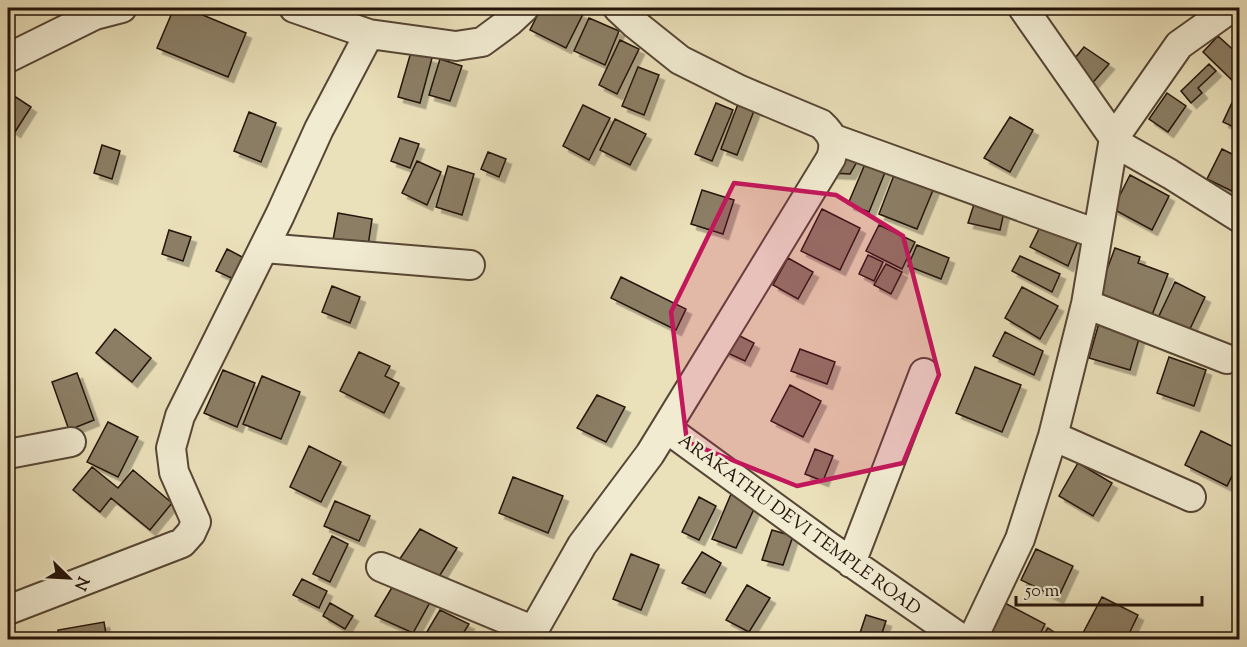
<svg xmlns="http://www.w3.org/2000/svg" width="1247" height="647" font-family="'Sorts Mill Goudy',serif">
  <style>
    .building { fill: #8b7e65; stroke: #241309; stroke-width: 1.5; filter: url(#shadow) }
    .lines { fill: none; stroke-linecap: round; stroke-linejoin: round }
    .minor-casing { stroke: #564635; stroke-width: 32 }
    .minor { stroke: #f1ebd2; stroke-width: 28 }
    .marked { fill: #c2185b; fill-opacity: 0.2; stroke: #c2185b; stroke-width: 4.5; stroke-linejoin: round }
    .labels { text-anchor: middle; stroke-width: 5; stroke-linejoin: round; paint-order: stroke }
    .street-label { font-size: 18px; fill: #241309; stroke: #f1ebd2 }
  </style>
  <defs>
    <filter id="shadow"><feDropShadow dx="5.5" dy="5.5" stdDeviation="0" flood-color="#0004"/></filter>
  </defs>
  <rect width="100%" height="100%" fill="#eae0ba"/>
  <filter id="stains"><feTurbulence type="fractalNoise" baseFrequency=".00333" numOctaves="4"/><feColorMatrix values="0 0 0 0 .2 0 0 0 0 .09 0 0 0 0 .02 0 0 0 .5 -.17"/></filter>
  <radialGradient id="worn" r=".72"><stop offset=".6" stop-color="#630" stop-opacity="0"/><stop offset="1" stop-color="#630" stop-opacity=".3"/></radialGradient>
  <path class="building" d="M174,8H186L246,33L228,77L157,48Z
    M541,8H570L583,14L566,48L530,30Z
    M589,18L619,31L605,65L574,51Z
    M1218,36L1240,56V78L1235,83L1203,52Z
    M620,40L639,49L617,94L599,85Z
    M1084,47L1109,64L1089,87L1067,68Z
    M411,52L432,58L420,103L398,97Z
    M440,59L462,66L450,101L429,95Z
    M1209,64L1216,71L1198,88L1202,93L1191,103L1181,91Z
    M638,67L659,75L644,115L622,106Z
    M8,92L31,107L15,132L8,127Z
    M1237,92L1240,93V130L1223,122Z
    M1167,93L1186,106L1168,132L1149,119Z
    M716,103L733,110L712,161L695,154Z
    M738,104L754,111L737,155L721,149Z
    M583,105L610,118L589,160L563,146Z
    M249,112L276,123L261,162L234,151Z
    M1010,117L1033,130L1010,172L984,158Z
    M615,119L646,134L630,165L600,150Z
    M400,138L419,144L410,168L391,161Z
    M102,145L120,151L112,179L94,173Z
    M1222,149L1240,158V195L1207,179Z
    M488,152L506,159L499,177L481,169Z
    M839,155L858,160L850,174L832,173Z
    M868,157L888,165L869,212L848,204Z
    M417,161L441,172L427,205L402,193Z
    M899,162L938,178L917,229L879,214Z
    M448,166L474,174L462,215L436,207Z
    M1130,175L1169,196L1152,230L1113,209Z
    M702,190L734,200L723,234L691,224Z
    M976,198L1005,208L1000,230L968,223Z
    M822,209L860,228L840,270L801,251Z
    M338,213L372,219L368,246L333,240Z
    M1043,221L1080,236L1068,266L1030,247Z
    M879,225L915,242L902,269L866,251Z
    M169,230L191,237L183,261L162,254Z
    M917,245L949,258L941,279L908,266Z
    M1115,248L1140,257L1138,263L1168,274L1150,320L1096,299Z
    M227,249L248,260L238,281L216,271Z
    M868,255L883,262L874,281L859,274Z
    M1020,256L1060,274L1052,292L1012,271Z
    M788,258L813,272L798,299L773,285Z
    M886,264L902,272L891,294L874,285Z
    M621,277L686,309L676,330L611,298Z
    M1175,282L1205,297L1189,331L1159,316Z
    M332,286L360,297L350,323L322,312Z
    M1022,287L1058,306L1040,339L1005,318Z
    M1099,323L1140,335L1130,370L1089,358Z
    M115,329L151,358L132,382L96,353Z
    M730,331L754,343L745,361L721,350Z
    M1005,332L1043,351L1034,375L993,356Z
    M800,349L835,362L827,384L791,371Z
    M359,352L390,366L385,376L399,383L384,413L340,391Z
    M1169,357L1206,370L1194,406L1157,393Z
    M975,367L1021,385L1002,432L956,413Z
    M223,370L255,383L237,427L204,413Z
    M77,373L94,420L69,430L52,382Z
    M262,376L300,392L281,439L243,424Z
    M790,385L821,401L803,437L771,421Z
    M597,395L625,407L606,442L577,428Z
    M108,422L138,437L118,477L87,462Z
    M1201,431L1240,450V460L1227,486L1185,465Z
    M309,446L341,462L321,502L290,487Z
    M815,449L833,456L823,481L805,474Z
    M1078,463L1112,483L1093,516L1059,496Z
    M92,467L118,488L133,470L172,503L150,530L111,498L100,512L73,490Z
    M513,477L563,496L548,533L499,513Z
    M731,494L754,509L736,548L712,539Z
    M699,497L716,506L699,540L682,532Z
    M335,501L370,516L359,541L324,526Z
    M420,529L457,548L435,583L397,563Z
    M772,530L793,536L783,565L762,560Z
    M332,536L348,544L330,582L313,574Z
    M1036,549L1073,566L1058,598L1021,580Z
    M702,552L721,563L705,593L682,583Z
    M631,554L659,565L641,610L613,599Z
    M302,579L327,591L319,608L293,595Z
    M397,579L434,595L413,633L375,616Z
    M747,585L770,598L749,632L726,620Z
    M1102,597L1138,615L1126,640H1096L1083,633Z
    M1001,601L1045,624L1037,640H980Z
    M330,603L353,616L345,629L323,616Z
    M440,610L469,624L459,640H422Z
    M866,615L886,621L880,639L860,633Z
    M104,622L107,640H59L58,630Z
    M1048,628L1066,640H1040Z"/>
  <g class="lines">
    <g class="minor-casing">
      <path id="minor" d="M294,8L369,34L456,46L482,42L509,22L524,8
        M1023,8L1114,138
        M8,58L95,15L122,8
        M834,139L1097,234
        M1114,142L1170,174L1240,218
        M264,248L470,265
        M1086,304L1227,359
        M666,428L825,544L963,640
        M1053,436L1191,497
        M8,454L71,442
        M851,563L924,373
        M381,567L532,630
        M8,610L182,543L191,533L196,522L174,472L171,448L180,416L280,215L319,129L369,34
        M528,640L582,545L650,454L666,428L831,158C836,143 833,135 821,124L740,90L680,60L635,24L618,8
        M972,640L1020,539L1053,436L1086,304L1114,138L1179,45L1231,8"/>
    </g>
    <use href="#minor" class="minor"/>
  </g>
  <path class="marked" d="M734,183L836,195L903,236L939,375L903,463L797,486L687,442L671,312Z"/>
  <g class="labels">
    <g class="street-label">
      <text transform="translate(800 524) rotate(36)" y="6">ARAKATHU DEVI TEMPLE ROAD</text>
    </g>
  </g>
  <rect width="1247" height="647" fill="none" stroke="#eae0ba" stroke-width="30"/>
  <rect x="9" y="9" width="1229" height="629" fill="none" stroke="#241309" stroke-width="3"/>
  <rect x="15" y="15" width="1217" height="617" fill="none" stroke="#241309" stroke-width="1.5"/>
  <g transform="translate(69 578) rotate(114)" stroke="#f1ebd2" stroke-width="4.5" paint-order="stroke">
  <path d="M0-4.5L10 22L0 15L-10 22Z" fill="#241309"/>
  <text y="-9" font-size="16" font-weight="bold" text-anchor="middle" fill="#241309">N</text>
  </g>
  <path d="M1016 596v9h186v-9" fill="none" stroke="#241309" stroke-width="3"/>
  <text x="1025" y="596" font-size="18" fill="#241309" stroke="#f1ebd2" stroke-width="4.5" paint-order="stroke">50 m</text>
  <rect width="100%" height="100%" filter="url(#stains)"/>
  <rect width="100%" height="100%" fill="url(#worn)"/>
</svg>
